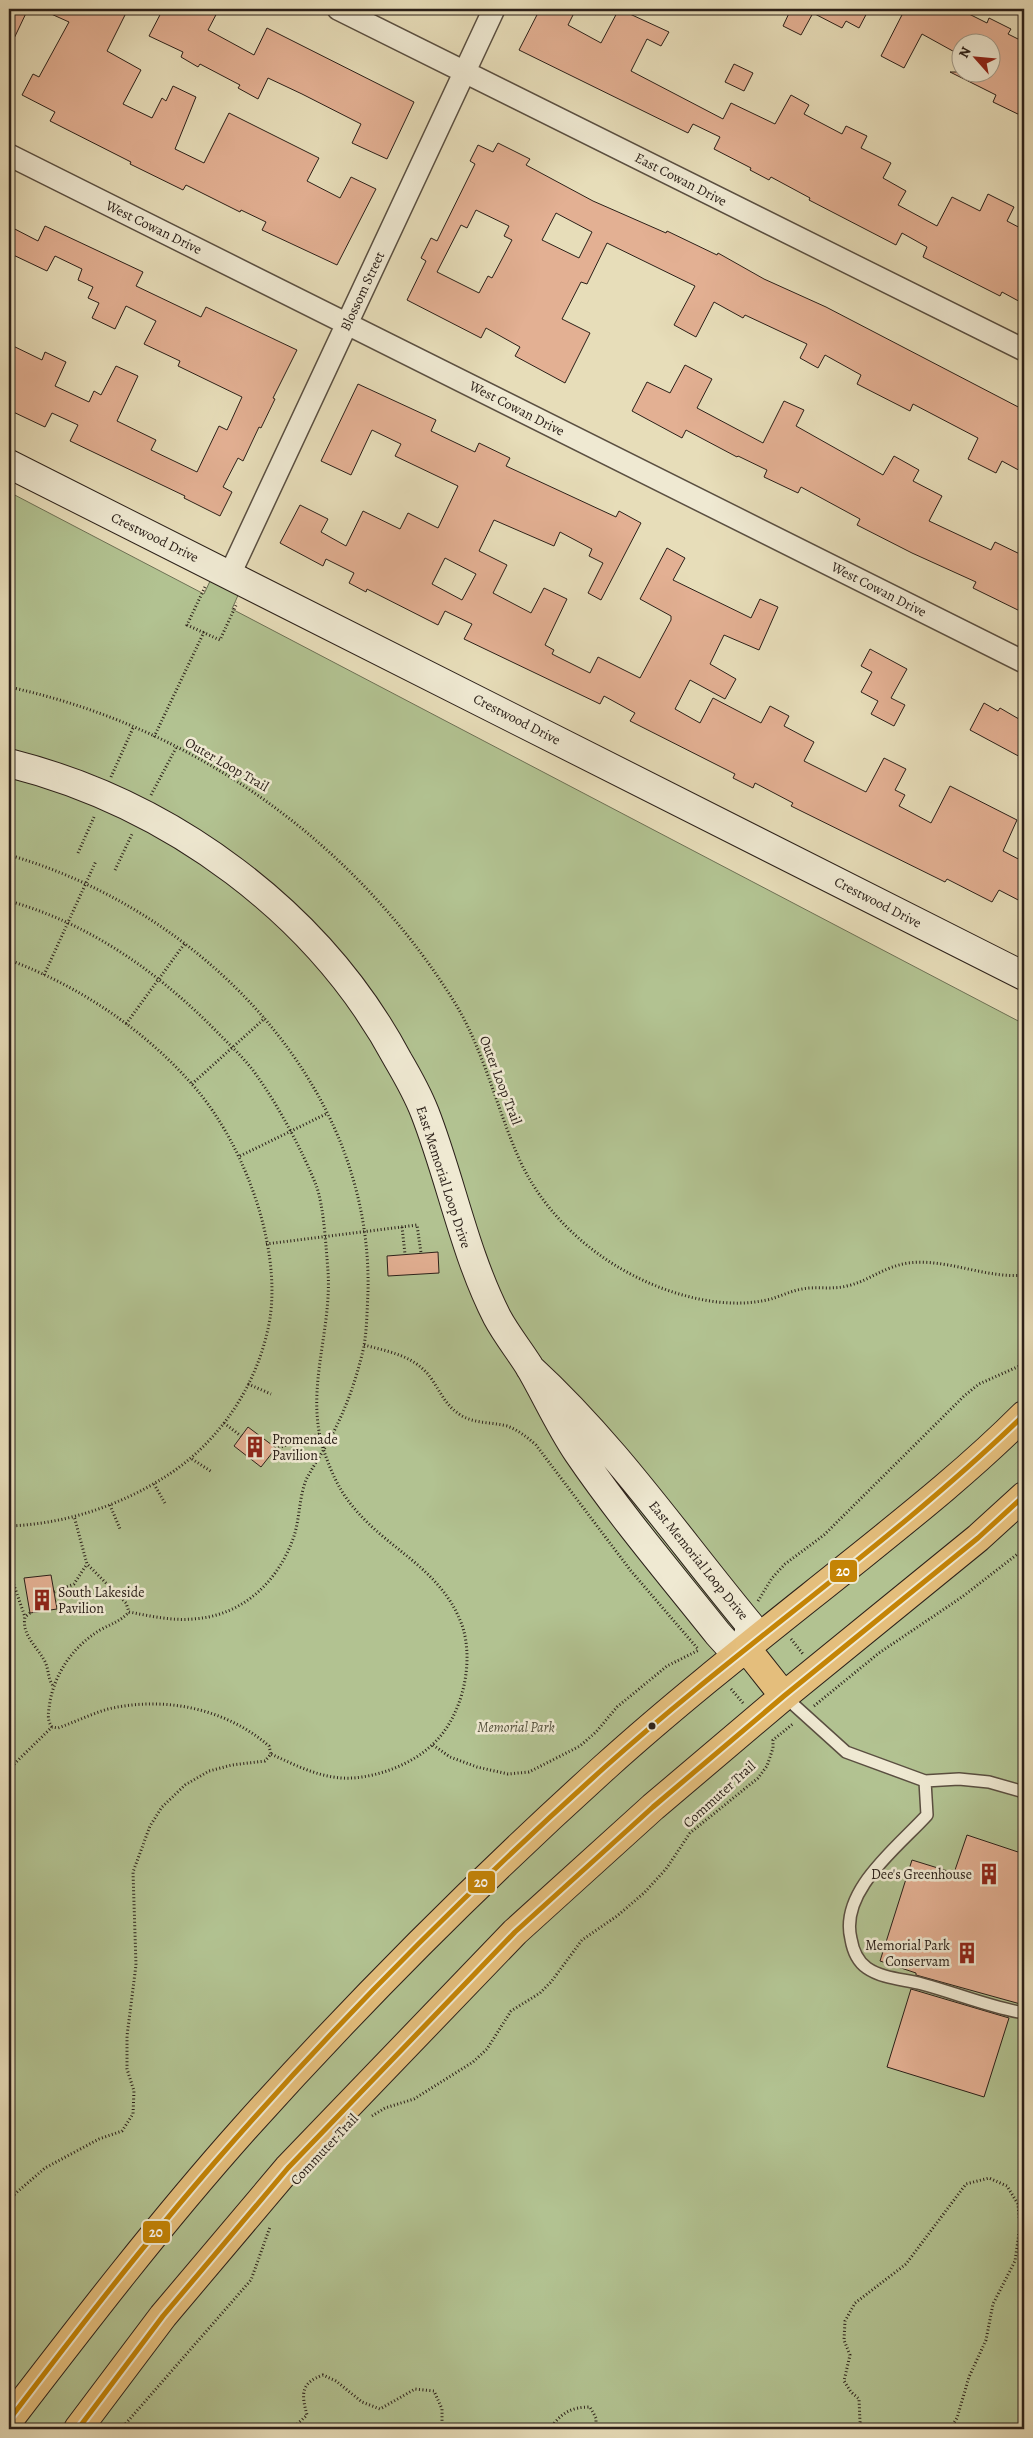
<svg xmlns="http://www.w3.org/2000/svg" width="1033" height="2438" font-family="Alegreya,serif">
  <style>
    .green { fill: #b2c291; stroke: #6e7155 }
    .building { fill: #e3b093; stroke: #2b2019; fill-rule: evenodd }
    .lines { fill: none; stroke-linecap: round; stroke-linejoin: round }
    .lane-casing { stroke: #5a4f41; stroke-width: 14 }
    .street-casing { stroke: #5a4f41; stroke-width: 24 }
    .secondary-casing { stroke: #2b2019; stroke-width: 30 }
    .primary-casing { stroke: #2b2019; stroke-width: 30 }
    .path { stroke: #2b2019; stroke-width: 3; stroke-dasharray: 1 2.5; stroke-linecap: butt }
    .lane { stroke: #efe9d2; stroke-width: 11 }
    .street { stroke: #efe9d2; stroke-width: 21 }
    .secondary { stroke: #efe9d2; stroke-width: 28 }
    .primary { stroke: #e4be7c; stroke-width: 28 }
    .bus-1-casing { stroke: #efe9d2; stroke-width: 9 }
    .bus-1 { stroke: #c48406; stroke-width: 5 }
    .bus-dot { fill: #2b2019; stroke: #efe9d2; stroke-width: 2 }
    .labels { text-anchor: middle; stroke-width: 5; stroke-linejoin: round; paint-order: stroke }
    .street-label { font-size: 14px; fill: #2b2019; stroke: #efe9d2 }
    .poi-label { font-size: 14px; fill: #2b2019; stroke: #efe9d2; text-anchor: start }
    .park-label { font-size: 14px; font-style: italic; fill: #54513d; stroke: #efe9d2 }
    .line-badge { stroke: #efe9d2; stroke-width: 2 }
    .badge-label { font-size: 14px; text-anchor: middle; font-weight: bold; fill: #fff }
  </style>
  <rect width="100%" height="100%" fill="#e7ddb9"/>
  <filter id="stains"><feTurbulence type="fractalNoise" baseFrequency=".004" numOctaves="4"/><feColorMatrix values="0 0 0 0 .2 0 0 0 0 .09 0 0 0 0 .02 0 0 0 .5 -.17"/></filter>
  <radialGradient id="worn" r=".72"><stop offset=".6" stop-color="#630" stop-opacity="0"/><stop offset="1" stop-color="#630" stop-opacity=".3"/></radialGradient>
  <path class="green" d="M9,492L204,594L211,579L239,593L232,609L1024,1024V2429H9Z"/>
  <path class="building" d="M9,9H28L9,49Z
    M40,9H128L107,51L141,70L123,104L152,118L162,98L166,101L173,86L196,97L175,149L204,163L229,113L319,158L307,181L340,198L351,177L376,189L337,265L262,230L266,222L241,210L240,212L186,185L183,190L130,164L131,162L50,121L55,112L22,95L33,74L39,77L69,22Z
    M163,9H219L208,30L254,55L267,28L414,102L387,159L352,143L361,124L302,94L268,78L258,99L238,88L240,85L200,64L198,67L181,57L183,52L149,36Z
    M540,9H576L568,25L601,43L619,9L669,32L661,46L647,39L631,71L723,119L731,103L775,124L791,95L809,105L804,114L842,134L846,126L867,136L861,148L891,163L883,178L906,191L898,205L937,226L952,197L980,211L988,194L1014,207L1007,221L1024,230V304L1002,292L1000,296L923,257L927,247L902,233L896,245L809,200L810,198L771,177L769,180L750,170L751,168L714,149L720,137L693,124L688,133L519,50Z
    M791,9H869L859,28L846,21L842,28L813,13L801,35L783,26Z
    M905,9H959L987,23L989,18L1011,29L1008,34L1024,42V117L993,102L996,95L950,72H990V42H960V55L922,34L904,68L881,56Z
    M734,64L753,73L744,91L725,82Z
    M498,143L530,159L526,165L593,201L666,233L667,231L717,255L718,253L764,279L826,307L1024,410V473L1002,461L996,473L968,459L978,438L913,404L910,411L857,384L861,375L825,355L818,368L800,358L807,344L745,315L743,318L714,302L696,337L674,325L695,286L607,243L587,284L581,282L562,319L590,333L565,383L515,356L520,347L486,328L481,338L407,300L426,261L421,258L431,238L437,241L475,164L470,161L478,145L493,152ZM476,210L509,226L504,236L512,240L492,278L488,276L479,293L437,272L461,225L467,228ZM556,213L592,232L579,258L542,240Z
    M9,226L38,241L45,226L143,272L136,286L201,317L206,307L297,350L273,398L275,399L261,428L259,427L243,461L238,458L223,487L232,492L220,516L184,498L185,496L70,441L78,425L52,413L45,427L9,410V344L42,360L45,352L66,362L55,386L89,402L94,391L101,395L116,366L138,376L117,421L156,440L151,450L197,472L219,426L227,430L242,397L178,366L180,361L144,344L156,321L126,306L115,329L92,318L99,303L88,298L93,287L78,280L82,269L55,256L47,271L9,253Z
    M685,365L712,379L697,408L763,443L784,401L804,410L796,426L883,475L894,456L919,470L913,481L942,496L929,521L991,550L995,542L1024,556V613L973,588L976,582L912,553L857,525L860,519L801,487L798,493L764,477L767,470L738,456L737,457L686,430L682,438L632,411L647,382L670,393Z
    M358,384L436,420L431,431L475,452L479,443L510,458L506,466L616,517L619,511L641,523L601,600L588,593L603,563L589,556L592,549L560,532L554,546L494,520L479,551L507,565L493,593L531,613L544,588L567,599L545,645L554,650L552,654L590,673L598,657L640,678L671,620V616L640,599L667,548L685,558L673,580L751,618L760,599L778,607L759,650L724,635L710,664L736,679L725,699L690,680L675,709L700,723L713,698L761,723L770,706L789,716L784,726L814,742L804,761L866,792L884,758L906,769L895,790L905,795L899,806L931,823L950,786L1017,820L1003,851L1024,862V903L999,890L992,902L947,879L945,882L791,806L793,803L755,783L753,788L733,778L735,774L630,721L635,713L604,696L600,704L464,639L472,624L445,611L438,625L367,589L366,592L349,583L354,573L326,559L323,566L280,543L300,505L328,519L321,532L346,546L363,511L400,529L408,513L438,528L458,486L395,456L401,444L372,430L351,475L321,461ZM445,558L476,574L462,600L432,584Z
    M870,649L907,669L891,698L905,705L894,726L871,714L878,701L861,692L872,672L861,666Z
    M984,703L998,711L1000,708L1024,722V759L970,730Z
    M438,1252L439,1273L388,1276L387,1256Z
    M248,1427L276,1448L261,1467L234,1446Z
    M51,1575L57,1609L30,1613L24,1578Z
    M967,1835L1024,1854V2005L916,1975V1973L880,1961L912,1860L954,1873Z
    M911,1989L1009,2018L984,2097L887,2067Z"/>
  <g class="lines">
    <g class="lane-casing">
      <path id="lane" d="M784,1696L846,1752L925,1781L959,1779L989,1782L1024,1792
        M925,1781L927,1815C898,1847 839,1891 851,1939C853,1951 857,1961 867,1968C883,1979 904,1979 922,1984C956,1993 989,2007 1024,2013"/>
    </g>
    <g class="street-casing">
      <path id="street" d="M338,9L1024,350
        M9,155L1024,662
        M230,574L494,9"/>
    </g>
    <g class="secondary-casing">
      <path id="secondary" d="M9,464L1024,976
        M9,763C171,804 319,912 398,1060C408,1077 418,1095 425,1113C451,1180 464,1252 497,1317C506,1334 519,1350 529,1366C546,1395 559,1425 578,1453C621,1516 671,1575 718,1634L728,1645L746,1648L750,1625C677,1537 615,1446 530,1368"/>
    </g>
    <g class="primary-casing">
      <path id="primary" d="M746,1648L784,1696
        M9,2420C85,2321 161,2222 244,2129C358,2002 479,1881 605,1767C687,1693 775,1625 861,1556C917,1511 973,1466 1024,1415
        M78,2429L163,2316L288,2168L515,1932L653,1807L784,1696L978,1538L1024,1496"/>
    </g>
    <path class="path" d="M205,587L187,625L220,640L237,603
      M9,687C194,727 355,842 455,1003C483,1049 496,1105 517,1154C548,1228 622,1283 699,1299C723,1304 747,1305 771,1299C781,1296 791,1291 802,1289C817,1286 832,1290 847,1286C869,1281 883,1267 908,1263C947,1258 986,1279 1024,1275
      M154,737L204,632
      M111,777L133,728
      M151,795L176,748
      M78,853L94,817
      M9,855C201,910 373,1084 368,1292C367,1310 367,1328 364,1346C358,1373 349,1401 336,1427C328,1445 316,1461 307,1478C299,1495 300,1518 294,1536C279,1581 243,1616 193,1619C172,1621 150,1616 129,1612L126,1603L87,1564L74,1516
      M115,870L132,834
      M9,901C91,924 161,974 220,1035C233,1048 247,1061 257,1076C278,1105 303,1152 316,1185C324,1206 326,1248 328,1271C332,1331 305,1389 323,1448C329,1467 338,1488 350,1503C386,1550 440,1566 462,1625C475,1663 462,1718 432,1745C412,1764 380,1776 353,1778C324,1780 297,1766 271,1754L265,1761L232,1765L209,1771L185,1785L162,1807L150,1826L133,1872L136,1965L127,2036V2069L134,2091L133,2114L122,2131L99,2139L45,2168L9,2199
      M9,960C80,986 148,1032 197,1090C244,1146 281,1245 270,1318C260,1380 223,1438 171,1473C123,1505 66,1524 9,1526
      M44,975L96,861
      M126,1024L185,943
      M192,1084L265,1018
      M240,1156L328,1113
      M402,1227L405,1254
      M266,1244L417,1225L421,1253
      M364,1345C390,1352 417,1356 433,1381C442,1395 447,1407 462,1416C477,1424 492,1422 507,1426C518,1430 527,1437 536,1445L631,1571L698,1649
      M248,1384L271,1394
      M224,1423L241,1436
      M275,1449L319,1434
      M192,1459L212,1472
      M154,1484L166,1505
      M110,1505L120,1529
      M9,1571L25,1617
      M54,1592L74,1584L87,1564
      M758,1601L772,1578L785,1564L824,1535L964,1396L979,1384L1024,1364
      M30,1613L25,1617C21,1636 40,1649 46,1664C49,1672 48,1680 54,1687
      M791,1639L803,1654
      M731,1689L743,1703
      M814,1706L879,1653L962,1597L1024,1549
      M52,1727C46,1719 49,1710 50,1701C56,1671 74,1646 100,1630C111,1624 121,1621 129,1612
      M433,1745L450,1757L477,1767L508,1774L529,1772L580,1746L596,1732L617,1707L667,1666L699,1650
      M9,1769L52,1727L58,1728C75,1722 91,1714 108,1709C164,1696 225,1708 269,1746L271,1754
      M372,2116L385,2108L414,2099L473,2062L487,2049L511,2011L540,1993L551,1982L582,1940L617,1916L644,1893L666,1869L690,1833L758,1778L767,1766L773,1748V1740L794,1723
      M121,2429L251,2280L270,2227
      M292,2429L307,2415C301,2393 301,2383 323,2375L336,2381L362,2402L380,2409L415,2389L434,2391L442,2409V2429
      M550,2429C561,2413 571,2407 590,2407L596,2418V2429
      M858,2429L860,2422L859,2399L851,2392L844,2381L850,2355L844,2340L845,2321L855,2303L906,2264L966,2184L989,2178L1007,2186L1018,2204L1020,2226L1015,2261L993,2304L986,2340L969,2377L957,2418L950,2429"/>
    <use href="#lane" class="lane"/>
    <use href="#street" class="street"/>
    <use href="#secondary" class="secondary"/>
    <use href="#primary" class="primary"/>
    <g class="bus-1-casing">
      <path id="bus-1" d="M9,2420C76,2332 143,2245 216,2161C337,2022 468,1890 605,1767C741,1645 893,1542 1024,1415
        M78,2429L163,2316L288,2168L515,1932L653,1807L784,1696L978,1538L1024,1496"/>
    </g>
    <use href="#bus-1" class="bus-1"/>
  </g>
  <defs>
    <g id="building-bare" transform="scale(1.725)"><path d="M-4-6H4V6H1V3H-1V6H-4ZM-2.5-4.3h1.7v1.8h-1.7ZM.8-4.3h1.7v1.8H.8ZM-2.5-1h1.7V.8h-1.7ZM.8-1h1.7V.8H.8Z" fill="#8f2418" stroke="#efe9d2" stroke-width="2.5" paint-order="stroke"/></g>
  </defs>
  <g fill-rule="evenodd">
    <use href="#building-bare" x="255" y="1447"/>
    <use href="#building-bare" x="42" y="1600"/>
    <use href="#building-bare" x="989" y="1874"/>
    <use href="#building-bare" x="967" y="1953"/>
  </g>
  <circle class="bus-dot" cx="652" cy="1726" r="4.5"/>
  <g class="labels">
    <g class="street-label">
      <text transform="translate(681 179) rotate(27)" y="5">East Cowan Drive</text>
      <text transform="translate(154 227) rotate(26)" y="5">West Cowan Drive</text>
      <text transform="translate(362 291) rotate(-65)" y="5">Blossom Street</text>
      <text transform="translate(517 408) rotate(27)" y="5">West Cowan Drive</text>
      <text transform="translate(155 537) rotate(26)" y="5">Crestwood Drive</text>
      <text transform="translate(879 589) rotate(27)" y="5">West Cowan Drive</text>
      <text transform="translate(517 719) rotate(27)" y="5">Crestwood Drive</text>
      <text transform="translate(227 764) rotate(30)" y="5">Outer Loop Trail</text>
      <text transform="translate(878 902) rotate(27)" y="5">Crestwood Drive</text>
      <text transform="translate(501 1080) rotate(69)" y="5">Outer Loop Trail</text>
      <text transform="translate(444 1177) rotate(72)" y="5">East Memorial Loop Drive</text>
      <text transform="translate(699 1560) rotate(51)" y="5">East Memorial Loop Drive</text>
      <text transform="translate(719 1794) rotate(-42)" y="5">Commuter Trail</text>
      <text transform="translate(324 2149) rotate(-47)" y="5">Commuter Trail</text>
    </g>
    <g class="poi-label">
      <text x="272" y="1444">Promenade<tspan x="272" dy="16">Pavilion</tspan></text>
      <text x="58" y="1597">South Lakeside<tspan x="58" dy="16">Pavilion</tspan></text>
      <text x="972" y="1879" text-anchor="end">Dee's Greenhouse</text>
      <text x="950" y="1950" text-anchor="end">Memorial Park<tspan x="950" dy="16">Conservam</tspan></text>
    </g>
    <g class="park-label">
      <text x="516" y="1732">Memorial Park</text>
    </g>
  </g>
  <g class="line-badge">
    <rect x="829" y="1559" width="29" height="24" rx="5" fill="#c48406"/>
    <rect x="467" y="1870" width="29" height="24" rx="5" fill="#c48406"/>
    <rect x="142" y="2220" width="29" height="24" rx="5" fill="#c48406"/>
  </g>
  <g class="badge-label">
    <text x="843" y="1576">20</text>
    <text x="481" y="1887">20</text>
    <text x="156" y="2237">20</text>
  </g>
  <rect width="1033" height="2438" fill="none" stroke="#e7ddb9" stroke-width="30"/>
  <rect x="10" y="10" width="1013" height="2418" fill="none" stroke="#2b2019" stroke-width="2.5"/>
  <rect x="15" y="15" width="1003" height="2408" fill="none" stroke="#2b2019"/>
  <g transform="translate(976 58) rotate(297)"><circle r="24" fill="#efe9d2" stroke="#a19988"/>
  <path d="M0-4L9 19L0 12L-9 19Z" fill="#8f2418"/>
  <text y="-8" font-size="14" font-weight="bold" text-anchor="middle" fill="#2b2019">N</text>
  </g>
  <rect width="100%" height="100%" filter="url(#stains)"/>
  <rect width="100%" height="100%" fill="url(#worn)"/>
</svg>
